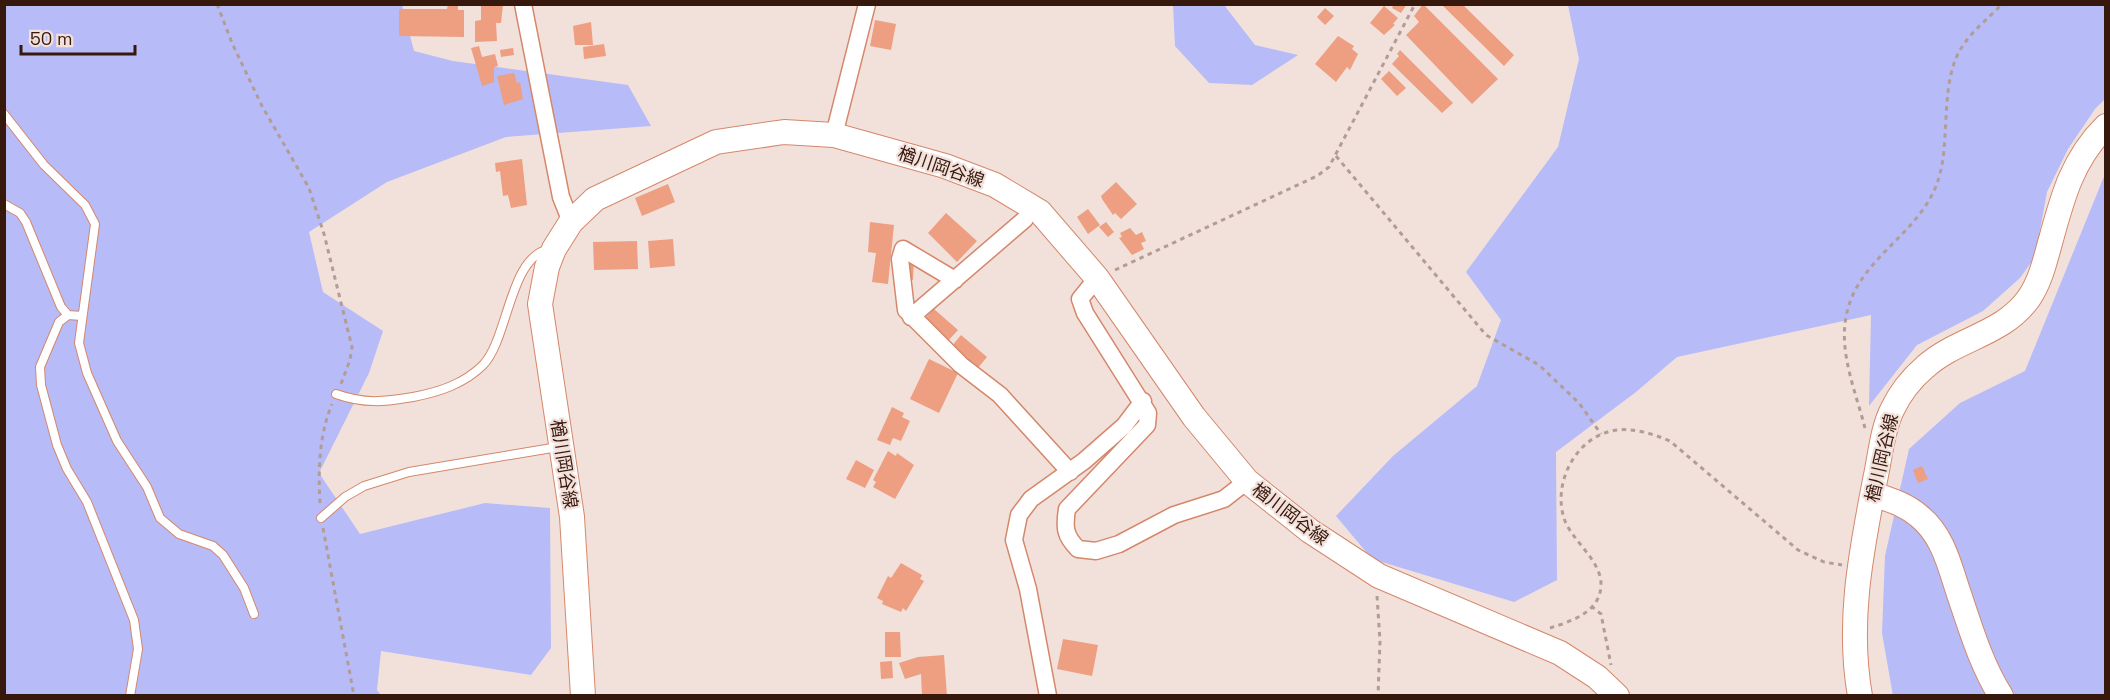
<svg xmlns="http://www.w3.org/2000/svg" width="2110" height="700" font-family="'Space Grotesk','Noto Sans JP',sans-serif">
  <style>
    .green { fill: #b7bbf8 }
    .building { fill: #ee9e81 }
    .lines { fill: none; stroke-linecap: round; stroke-linejoin: round }
    .lane-casing { stroke: #d5876a; stroke-width: 10 }
    .street-casing { stroke: #d5876a; stroke-width: 19 }
    .secondary-casing { stroke: #d5876a; stroke-width: 26 }
    .path { stroke: #b29c94; stroke-width: 3; stroke-dasharray: 4.5 4.5; stroke-linecap: butt }
    .lane { stroke: #fff; stroke-width: 8 }
    .street { stroke: #fff; stroke-width: 16 }
    .secondary { stroke: #fff; stroke-width: 24 }
    .labels { text-anchor: middle; stroke-width: 4.5; stroke-linejoin: round; paint-order: stroke }
    .street-label { font-size: 18px; fill: #37180d; stroke: #f2e1db }
  </style>
  <rect width="100%" height="100%" fill="#f2e1db"/>
  <path class="green" d="M4,5H402L414,51L453,61L628,85L651,126L506,137L387,182L309,232L323,292L383,331L369,373L319,473L360,534L485,503L550,508L551,648L531,675L381,651L377,690L381,695H5Z
    M1173,5H1224L1255,45L1298,55L1252,85L1209,83L1175,46Z
    M1568,5H2105V99L2095,109L2068,149L2047,192L2035,257L2020,278L1983,311L1917,345L1869,406L1871,315L1677,357L1636,392L1556,452L1557,580L1514,602L1372,559L1336,516L1393,456L1477,386L1501,320L1466,272L1558,147L1579,59Z
    M2105,174V695L1893,696L1882,633L1885,556L1909,449L1960,403L2025,371Z"/>
  <path class="building" d="M448,4H458V10H464V37L399,36V9H447Z
    M481,4L503,5L501,23H496L497,41L475,42V21L481,20Z
    M1394,4H1407L1401,13L1392,8Z
    M1423,4L1498,79L1472,104L1406,35L1419,22L1414,16Z
    M1441,4H1462L1514,55L1504,66Z
    M1384,6L1398,18L1393,24L1395,25L1384,35L1370,23Z
    M1325,8L1334,16L1325,25L1317,17Z
    M875,20L896,24L891,50L870,46Z
    M591,22L593,45H575L573,26Z
    M1338,36L1354,46L1352,49L1358,54L1350,70L1347,67L1336,82L1315,64Z
    M604,44L606,56L584,59L583,47Z
    M479,46L482,57L495,54L498,66L494,67V82L482,86L471,48Z
    M513,48L514,55L501,57L500,50Z
    M1400,50L1453,103L1442,113L1392,64L1399,56L1397,54Z
    M1389,71L1406,88L1397,96L1381,79Z
    M514,73L517,83L520,82L523,99L504,105L497,76Z
    M522,159L527,205L511,208L508,195L503,196L500,171L496,172L495,163Z
    M1116,182L1137,204L1121,219L1115,213L1113,215L1102,199L1101,196Z
    M668,184L675,202L642,216L635,198Z
    M1088,209L1100,225L1088,234L1077,217Z
    M946,213L977,241L957,262L928,233Z
    M870,222L894,225L888,284L872,282L876,253L868,252Z
    M1106,222L1114,232L1108,237L1099,227Z
    M1130,228L1136,235L1142,232L1146,241L1141,243L1144,249L1132,255L1119,238L1122,237L1120,233Z
    M673,239L675,266L650,268L648,241Z
    M637,241L638,269L594,270L593,242Z
    M906,260H914L913,280H905Z
    M934,309L958,330L947,342L923,320Z
    M961,335L987,357L977,369L951,347Z
    M929,359L958,373L939,413L910,399Z
    M892,407L904,413L902,417L910,421L901,441L893,438L890,445L877,440Z
    M888,451L896,456L897,453L914,465L895,499L873,487L876,482L873,480Z
    M856,460L874,470L865,488L846,479Z
    M1922,466L1928,479L1918,483L1913,470Z
    M901,563L922,575L920,579L924,581L906,611L903,608L901,612L882,604L883,601L877,598L888,576L891,578Z
    M885,632H900L901,657H885Z
    M1063,639L1098,645L1092,676L1057,669Z
    M944,655L947,696H922L921,674L905,679L899,663L918,657Z
    M892,661L893,678L881,679L880,662Z"/>
  <g class="lines">
    <g class="lane-casing">
      <path id="lane" d="M4,114L44,165L85,205L95,224L79,343L87,373L117,441L147,487L160,518L179,534L213,546L223,555L244,588L254,614
        M4,204L20,213L26,222L61,307L68,315
        M82,316L68,315L59,322L40,367L41,385L57,445L67,469L87,502L134,620L138,649L130,696
        M336,394C364,404 384,402 413,397C439,392 464,384 483,365C509,338 509,256 550,249
        M321,518L345,497L364,486L409,472L558,447"/>
    </g>
    <g class="street-casing">
      <path id="street" d="M523,4L561,197L571,222
        M834,135L867,4
        M1097,278L1080,299L1085,313L1148,413L1147,425L1067,509C1064,528 1065,536 1078,549L1096,551L1119,544L1174,515L1224,499L1247,481
        M955,280L903,249L900,259L906,310L961,365L1000,395L1070,472
        M911,317L1025,219
        M1048,696L1028,589L1014,540L1019,515L1031,499L1084,461L1124,426L1143,401"/>
    </g>
    <g class="secondary-casing">
      <path id="secondary" d="M1873,494C1890,500 1905,504 1919,516C1944,536 1950,568 1960,597C1971,630 1982,666 2001,696
        M583,696L572,517L540,304L547,267L554,249L571,222L595,199L716,142L784,132L834,135L945,166L995,185L1040,212L1097,278L1194,417L1247,481L1310,531L1379,576L1560,653L1597,677L1617,696
        M1860,696C1847,622 1861,553 1875,480C1880,458 1882,430 1892,410C1900,393 1911,379 1925,367C1957,338 2003,335 2029,298C2040,282 2045,261 2050,243C2062,199 2072,159 2106,126"/>
    </g>
    <path class="path" d="M217,4L232,43L262,106L309,188L324,234L352,347L350,360L341,384
      M1336,156L1486,335L1539,365L1579,403L1601,434
      M1115,270L1317,176L1329,167L1415,4
      M1865,428C1856,393 1839,353 1846,317C1856,260 1916,237 1936,186C1953,145 1937,80 1964,44C1974,29 1990,17 2002,4
      M320,503C318,470 319,435 332,404
      M323,528L354,696
      M1377,596L1380,641L1378,696
      M1591,606L1601,614L1611,665
      M1550,628C1572,621 1601,612 1601,584C1601,561 1573,541 1565,521C1551,484 1576,435 1617,430C1635,428 1653,434 1670,441L1798,550L1824,562L1842,565"/>
    <use href="#lane" class="lane"/>
    <use href="#street" class="street"/>
    <use href="#secondary" class="secondary"/>
  </g>
  <g class="labels">
    <g class="street-label">
      <text transform="translate(941 167) rotate(19)" y="6">楢川岡谷線</text>
      <text transform="translate(1882 458) rotate(-77)" y="6">楢川岡谷線</text>
      <text transform="translate(564 464) rotate(81)" y="6">楢川岡谷線</text>
      <text transform="translate(1290 514) rotate(37)" y="6">楢川岡谷線</text>
    </g>
  </g>
  <rect width="2110" height="700" fill="none" stroke="#37180d" stroke-width="12"/>
  <path d="M21 45v9h114v-9" fill="none" stroke="#37180d" stroke-width="3"/>
  <text x="30" y="45" font-size="18" fill="#37180d" stroke="#f2e1db" stroke-width="4.5" paint-order="stroke">50 m</text>
</svg>
